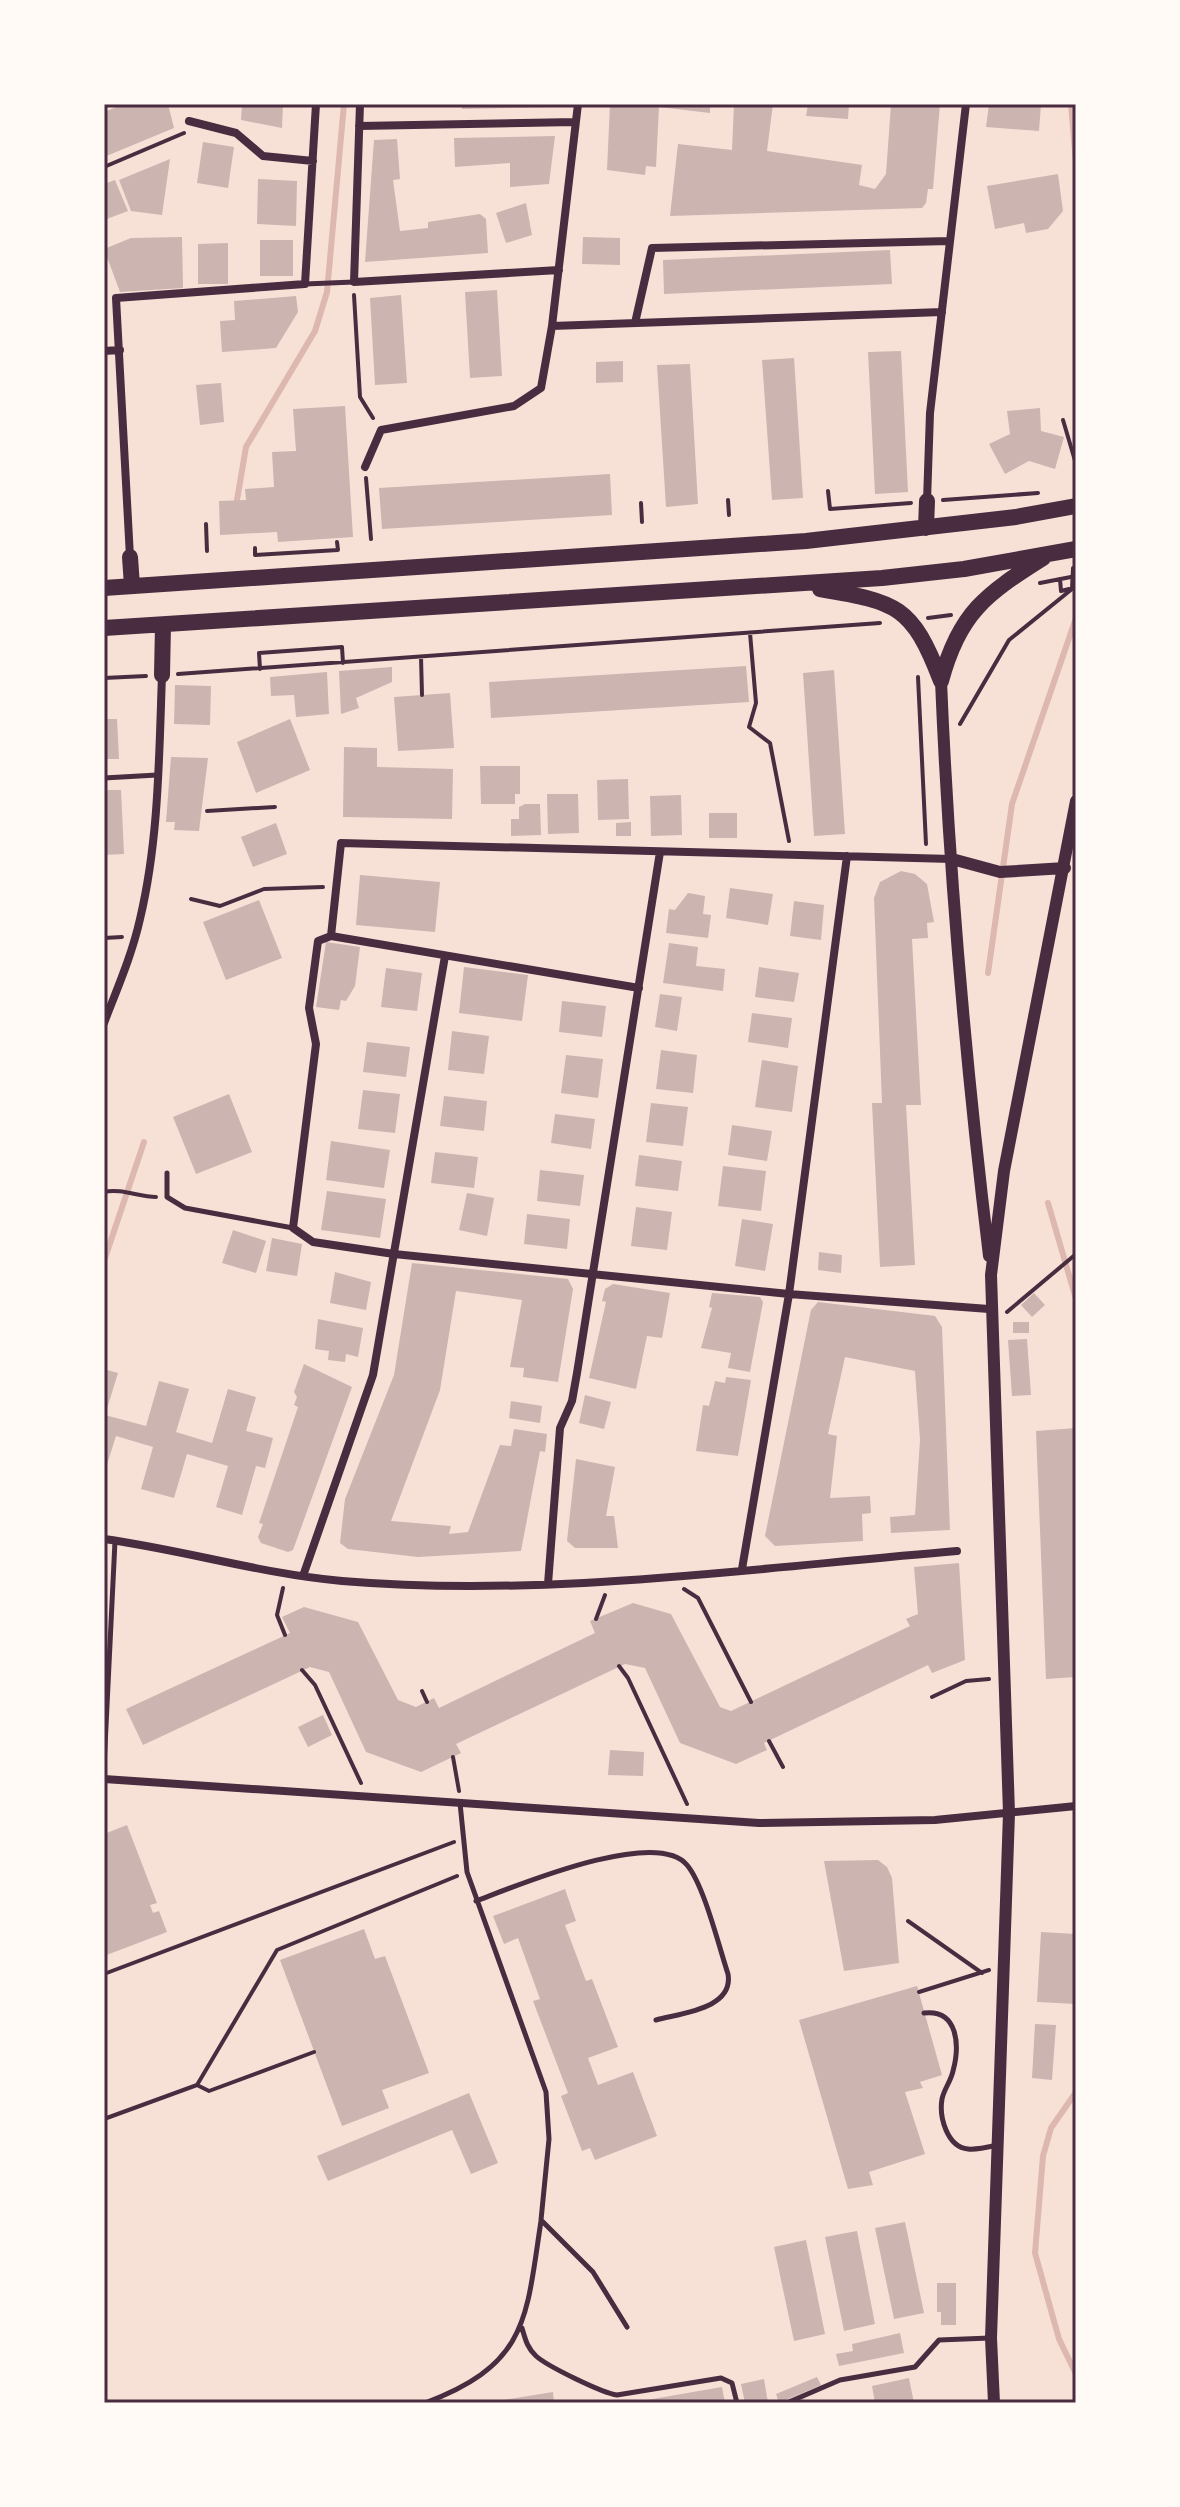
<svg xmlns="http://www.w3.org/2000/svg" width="1180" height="2507" font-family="'Alegreya Sans',sans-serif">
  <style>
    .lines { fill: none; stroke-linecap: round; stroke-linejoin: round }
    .stream { stroke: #dcb8b0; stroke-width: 6 }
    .building { fill: #ccb4b1 }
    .path { stroke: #4a2c40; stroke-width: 4 }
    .service { stroke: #4a2c40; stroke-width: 5 }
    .minor { stroke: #4a2c40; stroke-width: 8 }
    .tertiary { stroke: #4a2c40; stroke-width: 12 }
    .trunk { stroke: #4a2c40; stroke-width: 16 }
    .neatline { fill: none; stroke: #4a2c40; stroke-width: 3 }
  </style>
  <rect width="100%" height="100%" fill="#f7e1d7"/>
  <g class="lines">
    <path class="stream" d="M1071,104L1076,163
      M237,500L246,447L315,331L327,292L344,104
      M988,973L1012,804L1076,618
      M1048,1203L1076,1299
      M104,1261L144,1142
      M1076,2092L1051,2128L1043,2156L1035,2253L1059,2339L1076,2374"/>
  </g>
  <path class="building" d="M124,104H168L174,128L104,157V112Z
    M242,104H283L282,128L241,120Z
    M461,104H556L552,107L462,109Z
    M610,104H710V113L659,107L656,167L646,166L645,175L607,170Z
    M734,104H773L767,151L862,165L859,185L875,189L886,174L891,104H940L933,189H928L926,203L922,208L670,216L678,144L732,150Z
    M808,104H849L848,119L806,116Z
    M989,104H1041L1039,131L986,127Z
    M555,136L549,184L510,187V163L455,167L454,138Z
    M397,139L400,179L393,180L400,231L428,228V222L480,214L486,219L488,253L365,262L374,140Z
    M203,142L234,147L228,188L197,183Z
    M170,159L162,215L131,211L119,180Z
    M1058,174L1063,211L1048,229L1026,233L1024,223L995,229L987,186Z
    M258,179L297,181L296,226L257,224Z
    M115,180L128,211L104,220V184Z
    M526,203L532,235L506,243L496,213Z
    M182,237L183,288L120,292L104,249L131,238Z
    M583,237L620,238V265L582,264Z
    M260,240H293V276H260Z
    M228,243V284H198V244Z
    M890,250L892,284L664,294L663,260Z
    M497,290L502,376L470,378L465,292Z
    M401,295L407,383L375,385L370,298Z
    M296,296L298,312L276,348L222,352L220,321L235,320L234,301Z
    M901,351L908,492L875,494L868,352Z
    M794,358L803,498L772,500L762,360Z
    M623,361V382L596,383V362Z
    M690,364L698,504L666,507L657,365Z
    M221,383L224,422L200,425L196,385Z
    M345,406L353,537L278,542L277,532L220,535L219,501L246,500L245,489L274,487L272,452L296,451L293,409Z
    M1040,408L1041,431L1064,437L1055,469L1029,461L1005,474L989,444L1010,434L1007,411Z
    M610,474L612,515L382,529L379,488Z
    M746,666L749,702L491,718L489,682Z
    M392,667V682L356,698L359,708L341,714L339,671Z
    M834,670L845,834L814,836L803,673Z
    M327,672L329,714L296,717L294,695L271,696L270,677Z
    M175,685L211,686L210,725L174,724Z
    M450,693L454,748L398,751L394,697Z
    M104,719H117L119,759H104Z
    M290,719L310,770L256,793L237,742Z
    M344,747L377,748V767L453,769L452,819L343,817Z
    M171,757L208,758L199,831L174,830L175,822H166Z
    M480,766H520V794H515V804H481Z
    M628,779L629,819L598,820L597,780Z
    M104,790H121L124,854L104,855Z
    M547,794H578L579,833L548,834Z
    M681,795L682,835L651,836L650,796Z
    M525,804H540L541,835L511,836V819H519V807Z
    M709,813H737V838H709Z
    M631,822V836H616V823Z
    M276,823L287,854L253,867L241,837Z
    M901,871L915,874L927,884L934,922L927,923L928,938L912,939L921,1105H906L915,1265L880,1267L872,1103H882L874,898L880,882Z
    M360,875L440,882L435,932L356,925Z
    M730,888L773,894L768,925L726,918Z
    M688,893L705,896L703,914L711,915L708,938L666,933L669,909L675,910Z
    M259,900L282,958L226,980L203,922Z
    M794,901L824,905L821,940L790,936Z
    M326,942L360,947L355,986L346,1001L341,1000L339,1010L316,1007Z
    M669,943L698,947L696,966L725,969L723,991L663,983Z
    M464,967L528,975L522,1021L459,1013Z
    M759,967L799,973L794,1002L755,997Z
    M386,968L422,973L417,1011L381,1007Z
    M660,994L682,997L677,1031L655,1027Z
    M562,1001L606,1006L602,1037L559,1032Z
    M752,1013L792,1018L788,1048L748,1042Z
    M452,1031L489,1036L484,1074L448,1070Z
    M367,1042L410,1047L406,1077L363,1072Z
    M661,1050L697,1055L693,1093L656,1089Z
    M566,1055L603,1059L598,1098L561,1093Z
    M762,1060L798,1066L792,1112L755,1107Z
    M363,1090L400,1094L395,1133L358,1129Z
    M229,1094L252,1152L196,1174L173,1117Z
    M444,1096L487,1101L484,1131L440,1126Z
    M651,1103L688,1107L683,1146L646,1142Z
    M555,1114L595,1119L591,1149L551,1143Z
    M732,1125L772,1131L767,1161L728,1155Z
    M331,1141L390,1150L384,1188L326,1180Z
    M435,1152L478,1157L474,1188L431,1183Z
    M639,1155L682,1161L678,1191L635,1186Z
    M723,1166L766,1171L761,1211L718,1206Z
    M540,1170L584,1175L580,1206L537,1201Z
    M327,1191L386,1199L380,1238L321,1230Z
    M467,1193L494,1198L487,1236L459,1230Z
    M636,1207L672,1212L667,1250L631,1246Z
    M527,1214L570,1219L567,1249L524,1244Z
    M742,1219L773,1224L765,1271L735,1266Z
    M233,1230L266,1241L256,1273L222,1263Z
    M272,1238L302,1244L297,1276L266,1271Z
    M819,1252L842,1255L841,1273L818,1270Z
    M412,1263L568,1279L573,1289L558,1382L523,1377L524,1368L510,1367L522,1300L456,1291L440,1390L391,1521L451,1526L449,1534L468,1532L500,1445L511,1446L514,1429L547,1434L545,1452L540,1451L521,1551L418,1557L348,1549L340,1543L345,1499L394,1375Z
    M335,1272L371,1282L366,1310L330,1303Z
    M613,1284L670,1293L662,1338L647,1336L636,1389L589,1378L606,1302L602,1301L605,1289Z
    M712,1293L760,1297L763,1302L750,1372L728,1368L731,1353L701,1348L712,1308L709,1307Z
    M1034,1293L1045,1305L1032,1317L1021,1305Z
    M818,1302L935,1316L942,1327L950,1530L891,1533L890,1517L915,1515L920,1440L915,1371L845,1357L828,1434L837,1436L830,1498L870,1496L871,1513L862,1514L863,1541L775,1546L765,1536L811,1310Z
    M318,1319L363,1328L358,1357L346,1354L345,1362L328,1360L329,1351L315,1349Z
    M1013,1322H1029V1333H1013Z
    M1027,1339L1031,1395L1012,1396L1008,1340Z
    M304,1364L352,1387L293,1550L288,1552L261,1543L258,1537L263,1524L259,1523L298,1407L294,1405L297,1397L294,1392Z
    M104,1369L118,1373L105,1415L146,1426L159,1381L189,1389L176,1432L212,1443L228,1389L256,1397L246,1431L273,1438L265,1468L256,1466L242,1515L216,1507L228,1466L187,1454L174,1498L141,1489L153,1447L116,1436L104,1474Z
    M726,1377L751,1380L738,1456L696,1451L703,1405L709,1406L715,1381L725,1383Z
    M585,1395L611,1402L604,1429L579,1423Z
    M511,1401L542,1406L540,1423L509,1418Z
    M1076,1428V1677L1046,1679L1036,1431Z
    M576,1459L615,1467L606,1516H614L618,1548H575L567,1541Z
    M959,1563L965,1660L932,1673L928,1665L764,1743L767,1750L736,1764L680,1743L645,1668L625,1664L456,1744L461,1753L421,1772L366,1752L329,1672L310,1667L143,1745L126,1709L290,1633L282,1617L304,1607L358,1622L398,1700L416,1707L434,1698L439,1708L595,1633L590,1621L633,1603L671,1614L720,1707L731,1711L910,1626L906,1619L918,1614L914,1567Z
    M323,1715L332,1735L308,1747L298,1727Z
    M610,1750L644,1752L643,1776L608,1775Z
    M127,1825L157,1903L150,1905L153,1913L159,1911L167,1932L104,1956V1834Z
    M878,1860L887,1867L892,1878L899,1963L844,1971L824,1861Z
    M565,1889L576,1921L565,1925L586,1981L592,1979L618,2047L588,2058L598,2085L633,2072L657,2136L595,2160L590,2148L582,2151L561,2096L568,2093L533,2001L540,1999L518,1938L504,1944L493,1916Z
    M364,1929L375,1959L385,1956L429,2073L382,2090L389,2108L342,2126L280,1960Z
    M1041,1932L1076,1934V2004L1037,2002Z
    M917,1986L942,2075L920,2082L923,2088L905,2092L925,2154L869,2172L873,2185L848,2189L799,2020Z
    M1035,2024L1056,2025L1052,2080L1032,2078Z
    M469,2093L498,2163L471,2174L452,2130L328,2181L317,2156Z
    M905,2222L924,2313L894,2319L875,2228Z
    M857,2231L875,2324L844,2331L825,2237Z
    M806,2240L825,2334L794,2341L774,2247Z
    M937,2283H956V2325H941V2312H937Z
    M900,2333L904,2353L839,2366L836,2354L853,2351L852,2344Z
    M817,2377L821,2385L779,2403L776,2394Z
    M909,2378L914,2403H875L872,2386Z
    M764,2379L768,2403H745L741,2384Z
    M722,2387L725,2403H641V2401Z
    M553,2392L554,2403H503V2400Z"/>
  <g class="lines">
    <path class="path" d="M104,167L184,133
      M354,295L360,397L373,418
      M1063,420L1076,464
      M366,478L371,539
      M828,491L830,509L911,503
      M728,500L729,515
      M943,500L1038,493
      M641,503L642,522
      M206,524L207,551
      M255,548V555L338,550L337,542
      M1060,579L1061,591L1069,589
      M1040,583L1076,576
      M928,618L951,615
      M750,633L756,703L749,727L770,743L789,841
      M421,657L422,695
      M260,669L259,653L342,647L343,663
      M178,674L880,623
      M918,677L926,844
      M104,678L146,676
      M960,724L1009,640L1072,589L1073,568
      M207,811L275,807
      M191,899L220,906L264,889L323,887
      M104,938L122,937
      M104,1192C121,1188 139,1197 156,1197
      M1007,1312L1076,1254
      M283,1588L277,1615L285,1635
      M684,1589L698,1598L751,1702
      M596,1619L605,1595
      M619,1666L628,1678L687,1804
      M302,1670L315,1685L361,1783
      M422,1691L427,1702
      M932,1697L966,1681L989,1679
      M769,1741L783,1767
      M453,1757L459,1791
      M908,1921L982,1973
      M104,1974L454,1842
      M919,1992L989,1970
      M197,2085L209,2091L314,2052
      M104,2119L197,2085L277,1950L457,1876"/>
    <path class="service" d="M305,284L354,282
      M104,778L157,775
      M167,1173V1197L185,1208L293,1228
      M104,1767L115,1541
      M460,1803L467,1872L546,2092L549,2139L541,2220L593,2272L627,2327
      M476,1901C516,1886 656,1827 687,1865C704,1885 719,1947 728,1974C734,2009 681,2013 656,2020
      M924,2013C958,2009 960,2045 953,2071C951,2081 944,2089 942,2099C939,2117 947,2147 968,2149C977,2150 989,2147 998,2145
      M522,2328C525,2338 527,2348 536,2356C547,2366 602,2393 617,2395L721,2378L732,2383L737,2403
      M789,2402L840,2380L915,2367L939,2340L990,2338
      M425,2403C529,2364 526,2318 541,2221"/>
    <path class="minor" d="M360,104L354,282L559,270
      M189,121L236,133L263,156L313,161
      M359,126L575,122
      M635,323L652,248L950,241
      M552,326L942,312
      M104,351L120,350
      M365,467L381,430L514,406L541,388L552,326L578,104
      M927,501L930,413L966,104
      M130,557L116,298L305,284L316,104
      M952,859L341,843L331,936L318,941L309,1008L316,1044L293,1228L313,1242L394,1254L789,1294L989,1309
      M331,936L639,988
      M104,1023C117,989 132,955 140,919C159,839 159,756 162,675
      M104,1539C184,1550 262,1574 342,1581C547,1598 753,1568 957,1551
      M742,1569L789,1294L847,856
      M303,1576L373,1375L445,956
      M548,1584L560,1428L572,1401L577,1373L660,852
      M104,1779L759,1823L935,1820L1076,1806"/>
    <path class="tertiary" d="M941,681C949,873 966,1066 989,1256
      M952,859L1000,872L1065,868
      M994,2403L991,2338L1009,1813L991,1275L1004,1171L1076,801"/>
    <path class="trunk" d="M926,528L927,501
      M130,557L132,586
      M104,588L806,541L1016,517L1076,506
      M820,589C897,602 912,605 941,681
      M104,628L882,578L964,569L1076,549
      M162,675L163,625
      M941,681C959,613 986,594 1043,558"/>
  </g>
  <rect width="1180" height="2507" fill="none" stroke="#fffaf5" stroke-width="212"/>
  <rect x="106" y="106" width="968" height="2295" class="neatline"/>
</svg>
